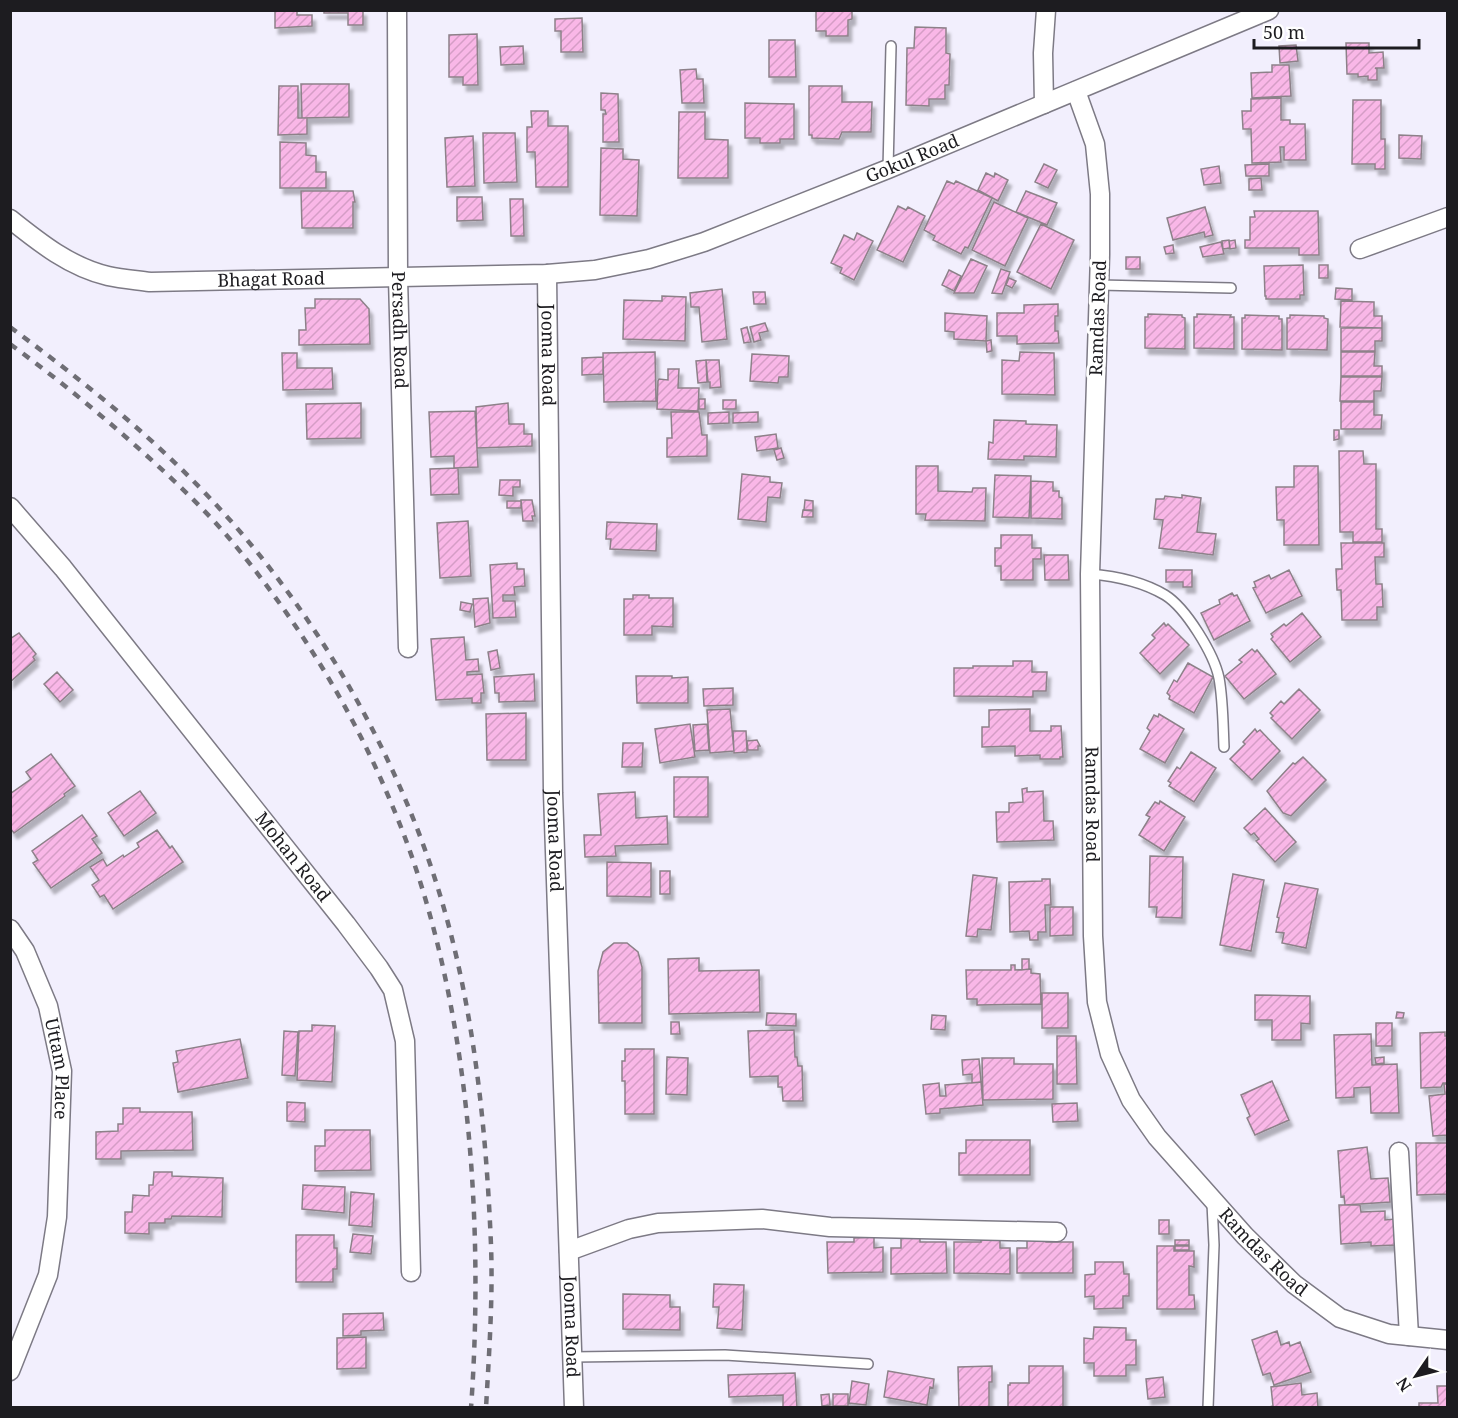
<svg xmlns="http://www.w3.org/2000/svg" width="1458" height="1418" font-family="'Noto Serif',serif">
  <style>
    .building { fill: url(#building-hatch); stroke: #8d8189; stroke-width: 1.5; filter: url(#shadow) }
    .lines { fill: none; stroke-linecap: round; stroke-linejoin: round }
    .service-casing { stroke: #7d7a85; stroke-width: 12 }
    .minor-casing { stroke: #7d7a85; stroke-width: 21 }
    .service { stroke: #fff; stroke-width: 9 }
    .minor { stroke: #fff; stroke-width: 18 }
    .rail { stroke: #6f6e75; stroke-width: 4.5; stroke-dasharray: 8 8; stroke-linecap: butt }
    .labels { text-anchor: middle; stroke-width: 6; stroke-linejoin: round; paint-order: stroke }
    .street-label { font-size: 18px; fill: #1d1c20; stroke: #fff }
  </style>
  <defs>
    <pattern id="building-hatch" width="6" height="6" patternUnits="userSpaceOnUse" patternTransform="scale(1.5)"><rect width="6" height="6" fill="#f9b7e7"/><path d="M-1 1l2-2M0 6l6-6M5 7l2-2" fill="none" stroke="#d59dc6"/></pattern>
    <filter id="shadow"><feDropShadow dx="3.5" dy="6" stdDeviation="1.5" flood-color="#0004"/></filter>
  </defs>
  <rect width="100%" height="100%" fill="#f2effd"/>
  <path class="building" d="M275,10H297V15H312V26L275,28Z
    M324,10H363V25H348V13H324Z
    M813,10H852V19L848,20V36H826V31H816V12Z
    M582,18L583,52H561V31H555V19Z
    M915,27L946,28V53L950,54L949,85H945V99H929V106L906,105L907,48H914Z
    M477,34L478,85H463V77H449V35Z
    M769,40H795L796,77H769Z
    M1346,43H1369V53L1383,52L1384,68H1375L1377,69V80H1368V76L1358,77V74H1347Z
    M1296,45L1298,61L1280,63L1279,46Z
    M523,46L524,64L501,65L500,47Z
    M1272,65H1289L1291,96L1252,98L1251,73L1272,72Z
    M696,69L697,79H703L704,103H682L680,70Z
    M301,84H349V117L302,118Z
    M279,86H298V118H307V134L278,135Z
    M809,86H842V102H872L871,132H842L839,139L812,138V135H809Z
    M601,93L618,94L619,142H603V114H606L605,110H601Z
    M1281,98V120H1290V124H1305L1306,160H1284V147H1280L1281,162L1252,163L1251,129H1243L1242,111H1251V99Z
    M1353,100H1381V139H1385V169H1375V164H1352Z
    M745,103L794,104V139H780V143H760V138H745Z
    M531,111H548V126H568V187H536L535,152H527V127H532Z
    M679,112H705V139L728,140V178H678Z
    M483,133H515L517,182L484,183Z
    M1399,135L1422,136L1421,159L1399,158Z
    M473,136L475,186L447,187L445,138Z
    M280,142L306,143V155L316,156V172H326V188H280Z
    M601,148L623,149V159L639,160L637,216L600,215Z
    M1044,164L1057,170L1048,188L1035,182Z
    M1269,164V176H1246L1245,165Z
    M1219,166L1221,183L1204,185L1201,169Z
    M986,173L994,177L995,173L1008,180L998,201L978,190Z
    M1261,178L1262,190H1249V179Z
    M947,181L954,184L956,181L992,198L968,248L965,247L961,254L933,240L935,236L924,230Z
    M301,191H353L355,202H353V228H302Z
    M1026,191L1057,203L1047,225L1016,212Z
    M457,197H482L483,220L457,221Z
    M510,199H523L524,236H511Z
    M994,202L1028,218L1005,266L972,250Z
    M898,206L906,210L908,207L925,216L903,262L877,250Z
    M1205,207L1213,235L1205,237L1204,232L1173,240L1167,218Z
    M1254,211H1318L1319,255H1299V248H1245V240H1250V217H1255Z
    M1041,224L1074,240L1051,289L1017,272Z
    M857,233L873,241L854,280L840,273L842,268L831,263L844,235L854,240Z
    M1229,240L1230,248L1223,249L1222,241Z
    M1235,240L1236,248L1230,249L1229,241Z
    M1221,242L1224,254L1203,257L1200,247Z
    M1173,245L1174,253L1166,254L1164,247Z
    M1126,257H1140V269H1126Z
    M971,259L987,266L974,293H954Z
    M1303,265L1304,295H1300V299H1266V296H1265L1264,266Z
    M1319,265H1328V278H1319Z
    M1001,269L1010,272L1002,294L992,293Z
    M949,270L961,276L954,291L942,285Z
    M1009,278L1016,281L1012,288L1006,285Z
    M1336,288L1352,289V300L1335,299Z
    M722,289L727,339L702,342L699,307H691L690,293Z
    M753,292H765L766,304H754Z
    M662,296L686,297L685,341L623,339L624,300L662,301Z
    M315,299H360L369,309L370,344L299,345V330H306L305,308H315Z
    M1341,301L1374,302V316H1382V328L1340,327Z
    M1058,304V316H1055V331H1058L1059,343L1017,344V336H997V313H1024V305Z
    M945,313L987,316L986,341L954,339V332L945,331Z
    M1148,314L1182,315V317L1185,318V349L1145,348V317H1148Z
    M1197,314L1231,315L1230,317H1234V349L1194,348V317H1197Z
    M1245,315L1279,316V319H1282V350L1242,349V318H1245Z
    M1290,315L1324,316V318L1328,319L1327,350L1287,349V318H1290Z
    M765,323L768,331L759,333L761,340L754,342L750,327Z
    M747,327L751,342L744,343L741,329Z
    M1341,328H1382V341H1375V351H1341Z
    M991,340L992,351L987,352L986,341Z
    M655,352L656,401L604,402L603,353Z
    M1020,352L1054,353L1055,395L1002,394V360L1019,361Z
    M1341,352H1375L1374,366H1382V376H1341Z
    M282,353H297V368H332L333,389L283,390Z
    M752,354L789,356L788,377H779L778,383L750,381Z
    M603,357V374L582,375V358Z
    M706,360H719L721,387L710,388V382H708Z
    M706,360L707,382L698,383L696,361Z
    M668,369H679L678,388H699L698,411L657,409L658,381L659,379L668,380Z
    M1341,377H1382L1381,391H1374V401H1340Z
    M699,399H705V409H699Z
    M723,400H736V409H723Z
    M1341,402H1374V415H1382L1381,429H1341Z
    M361,403V438L307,439L306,404Z
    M508,403L509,424H524V434H532V446L477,448L476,407Z
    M475,411L478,467L454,468V456L431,457L429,412Z
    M671,412H699L702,435H707V456L667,457V438H672Z
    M729,412V423L708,424V413Z
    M758,412V422L733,423V413Z
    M994,420L1026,421V424L1057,425L1056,457L1024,456V460L988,459L989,442L993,443Z
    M1334,430H1339V439L1334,440Z
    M776,434L778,448L757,451L755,437Z
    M781,448L784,458L777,460L774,450Z
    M1339,451H1363L1364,464H1376V529H1382V542H1353V532H1340Z
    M916,466H938V491L972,492L973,488H986L985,521L925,520L926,514H916Z
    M1294,466H1318L1319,545H1284V520H1277L1276,487H1294Z
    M458,468L459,494L431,495L430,469Z
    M742,474L770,477V482L782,483L780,498L768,497L766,522L738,519Z
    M995,475L1031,476L1029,518L993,517Z
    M500,480H520V487H513V496L499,495Z
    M1031,481L1053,482V491H1059V497L1062,498V519L1031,518Z
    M1182,495L1201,498L1197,532L1216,534L1213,555L1159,548L1163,520L1154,519L1156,499H1164L1165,496L1182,498Z
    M521,500H532L535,516H532L533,521H523Z
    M805,500L813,501V510H804Z
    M507,501H521V508H507Z
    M803,510L813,511V517H802Z
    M468,521L471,576L440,578L437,523Z
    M607,522L657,524L656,551L610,549L611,539H606Z
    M1001,535H1032V548H1041V559H1033V580H1001V566H995V548H1001Z
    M1341,543H1384V557H1375L1376,584H1382L1383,607H1377V620H1342L1341,590H1337L1336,569H1342Z
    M1044,555H1068L1069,580H1045Z
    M517,563V569H524L525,586L514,587L515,595H503V601H515L516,617L493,618L490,565Z
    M1166,570H1192V587H1183V582H1166Z
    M1289,570L1302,596L1266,613L1253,588L1256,587L1254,582L1269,575L1271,579Z
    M1232,593L1234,596L1237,595L1250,621L1214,640L1201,613L1220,604L1219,600Z
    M633,595H649V598H673V627L652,626V635H624V599H633Z
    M488,598L490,623L475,627L473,599Z
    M461,602L472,604L470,612L460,610Z
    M1302,613L1321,637L1290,662L1271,639L1273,637L1271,634L1284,624L1286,626Z
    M1164,623L1166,626L1168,624L1189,645L1160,674L1140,653L1155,638L1152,635Z
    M19,633L36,654L33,657L35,660L10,682V639Z
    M464,637L466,660L478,659L479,671L467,672V675L482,674L484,693H481V703H472V698L436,700L431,639Z
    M1252,649L1255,652L1257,650L1276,674L1244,699L1225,676L1242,662L1239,660Z
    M497,650L500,668L491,670L488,652Z
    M1013,661H1032V672H1047L1046,691H1033V697L954,696V668H973V666H1013Z
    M1188,663L1213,677L1194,713L1169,699L1170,696L1167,693L1174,680L1177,682Z
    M57,672L73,690L60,702L44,684Z
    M534,674L535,701L499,702V693H495L494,677Z
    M636,676H672V678L688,677V703H637Z
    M733,688V705L704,706L703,689Z
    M1299,689L1320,710L1292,739L1271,718L1273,716L1270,713L1281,701L1284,704Z
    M730,709L734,751L710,753L707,710Z
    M1030,709V731H1051V726H1061L1063,757H1060V759H1040V755L1015,756V746L982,747V727H989V710Z
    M526,713V760H487L486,714Z
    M1159,714L1184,729L1165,763L1140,749L1150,731L1147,728L1154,715L1158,717Z
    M690,724L695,757L660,763L655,729Z
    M707,724L709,750L695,751L693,725Z
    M1255,729L1257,732L1260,730L1280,751L1252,780L1230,759L1245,744L1243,742Z
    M733,731H746L747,752L734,753Z
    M757,740L760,746H758V750H748L747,741Z
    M623,743H643L642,767H622Z
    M1191,752L1216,768L1194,802L1169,786L1171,783L1168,781L1177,767L1180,769Z
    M51,754L75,786L64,794L65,796L14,833L10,828V794L31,779L26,772Z
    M1303,757L1326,780L1291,816L1283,813L1267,791L1293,763L1295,764Z
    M674,777H708V817H674Z
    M1027,788V792L1043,791L1044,821H1053L1054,840L997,842L996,812H1009V803L1023,802L1022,789Z
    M140,791L156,813L124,836L108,813Z
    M635,792L636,818L667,816L668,844L615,846L616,856L585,857L584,835H601L598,794Z
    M1160,801L1185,817L1164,851L1139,835L1150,817L1146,815L1155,802L1159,804Z
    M1265,808L1296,842L1275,862L1256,841L1259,839L1254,833L1251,835L1244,828Z
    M82,815L97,836L92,839L102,853L51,888L33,863L38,860L32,851Z
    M157,830L170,848L172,846L183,862L113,909L104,895L100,897L92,885L99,880L90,867L103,859L107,866L123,855L124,857L139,847L137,843Z
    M1150,856L1183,857L1182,918L1156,917L1157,907H1149Z
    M607,862L651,863V897L607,896Z
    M660,871H670V894H660Z
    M1233,874L1264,880L1251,951L1220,945Z
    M973,875L997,878L991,930L978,929L977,937L966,936Z
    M1042,879H1050L1051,905H1045L1046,932H1038V940H1030L1029,931L1010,932L1009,882L1042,881Z
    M1285,883L1318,889L1306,948L1282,943L1284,933L1276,932L1279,918L1277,917Z
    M1050,907H1073V935L1050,936Z
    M614,943H627L638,952L642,967V1023H599L598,971L603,952Z
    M699,958V971L759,970L760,1012L669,1014L668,959Z
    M1022,959H1029V969L1022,970Z
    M1011,965H1015V970L1031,969V973L1040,974L1041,1004L977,1005V999H967L966,970H1011Z
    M1042,993H1068V1028H1042Z
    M1255,995L1310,996V1024L1301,1023V1040H1272V1020H1255Z
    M1397,1012L1404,1013L1403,1018H1396Z
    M767,1013L796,1014V1026L766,1025Z
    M932,1015L946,1016L945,1030L931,1029Z
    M671,1022H679L680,1034H671Z
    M1376,1023H1392V1046H1376Z
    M312,1025L335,1026L332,1082L297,1080L299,1031H312Z
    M794,1030L795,1057H797L798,1066H802L803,1101H783L782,1087H778V1076L750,1077L748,1031Z
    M284,1031L298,1032L295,1076L282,1075Z
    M1445,1032V1036H1448V1083H1443L1441,1087L1421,1088L1420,1033Z
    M1371,1034L1372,1065L1397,1064L1399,1113H1371L1370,1087L1354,1088V1097L1336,1098L1334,1035Z
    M1057,1036H1076L1077,1084H1057Z
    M240,1039L248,1078L178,1092L173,1063L178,1062L176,1051Z
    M625,1049H654V1114H625V1081H622V1061H625Z
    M667,1057L688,1058L687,1095L666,1094Z
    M1384,1057V1063L1376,1064L1375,1058Z
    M982,1058H1014V1064H1053V1099L983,1100Z
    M979,1059L981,1082L972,1083V1074L963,1075L962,1060Z
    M1272,1081L1289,1120L1255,1135L1247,1118L1250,1116L1241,1095Z
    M981,1082L983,1105L940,1109V1113L926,1114L923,1085L939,1083L940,1096H946L945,1085Z
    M1444,1084H1448V1135L1433,1136L1429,1096L1445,1094Z
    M287,1102L305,1103V1122L287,1121Z
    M1077,1103L1078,1121L1053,1122L1052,1104Z
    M123,1108H140V1112H192L193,1150L121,1151V1159H96V1132L118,1131V1124H123Z
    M325,1130H370L371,1170L315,1171V1146H325Z
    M966,1140H1030V1175H959V1153H966Z
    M1416,1143H1448V1194L1417,1195Z
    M1367,1147L1371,1179L1388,1178L1390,1202L1345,1205L1344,1196L1341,1197L1338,1151Z
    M154,1172H172V1176L223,1178L222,1217L172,1216L171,1219H165V1223H149V1234L125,1233V1212H132L133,1195L149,1196V1185H153Z
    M303,1185L345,1187L344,1213L302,1209Z
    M351,1192L374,1194L372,1227L349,1225Z
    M1339,1205H1360L1361,1212L1385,1211V1220L1395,1219L1396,1245L1371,1246V1242L1341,1244Z
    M1159,1220H1169V1234H1159Z
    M353,1234L373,1236L371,1254L350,1252Z
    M296,1235H334V1248H337V1269H333V1282H296Z
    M874,1237V1248L883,1247V1272L828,1273L827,1242H854V1238Z
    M901,1237H920V1242H946L947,1273L891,1274V1248H901Z
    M981,1238H1000V1248H1010V1274L954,1273V1242H981Z
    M1027,1238H1046V1242H1073V1273H1017V1248H1027Z
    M1175,1240H1189V1245H1175Z
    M1157,1246H1174V1251H1194V1267L1189,1266V1295H1194L1195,1309H1157Z
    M1175,1246H1189V1250H1175Z
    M1095,1262H1123L1124,1274H1129V1296H1123V1308L1094,1309V1296L1085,1297V1275L1095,1274Z
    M714,1284L744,1285L742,1330L717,1328L719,1307H713Z
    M623,1294L670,1295V1307H680V1330L623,1329Z
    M383,1313L384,1330L361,1331V1335L343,1336V1314Z
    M1094,1327L1126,1328V1340H1136V1365H1126V1376H1094V1363H1084V1338L1093,1339Z
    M1277,1331L1281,1345L1289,1342L1290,1346L1300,1342L1311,1372L1274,1385L1270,1373L1263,1375L1252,1340Z
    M366,1337V1368L337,1369V1338Z
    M992,1366V1382H989V1408H959L958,1367Z
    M1029,1366H1063V1408H1008V1385H1010V1383H1029Z
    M888,1371L934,1379L933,1388L930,1387L927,1405L884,1397Z
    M795,1373L797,1408H783V1395L729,1397L728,1375Z
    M1163,1377L1165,1397L1148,1399L1146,1379Z
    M852,1381L869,1384L866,1405L849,1403Z
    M1301,1383L1302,1395L1317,1393L1318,1408H1266L1273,1406L1271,1387Z
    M1437,1386H1448V1408H1419V1403H1438Z
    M829,1394L830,1405L822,1406L821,1395Z
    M833,1394H848V1406H833Z"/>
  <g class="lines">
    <g class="service-casing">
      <path id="service" d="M888,169L891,46
        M1099,285L1231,288
        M1090,574C1115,576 1143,582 1165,595C1186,608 1214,654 1219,678C1223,700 1223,725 1224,747
        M572,1357L725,1355L868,1364
        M1208,1408L1214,1245L1212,1203"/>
    </g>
    <g class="minor-casing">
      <g id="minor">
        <path id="s1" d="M397,10L398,278L408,648"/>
        <path id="s2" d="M1076,91L1095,144L1100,194V255L1090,574L1093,936L1097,1002L1110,1054L1131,1100L1157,1137L1245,1236L1294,1284L1340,1318L1389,1334L1448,1340"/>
        <path d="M1044,104L1043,53L1046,10"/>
        <path id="s3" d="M10,219C40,243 70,267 108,276C122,279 136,280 150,282L547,274L595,270L649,259L704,242L888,169L1269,10"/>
        <path d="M1360,249L1448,217"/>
        <path id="s4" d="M547,274L553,793L574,1408"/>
        <path id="s5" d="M10,507L63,568L346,924L379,968L393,990L405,1041L411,1272"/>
        <path id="s6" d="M10,929L25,951L48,1006L62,1071L57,1217L48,1275L10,1371"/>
        <path d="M1399,1152L1409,1336"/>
        <path d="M569,1251L629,1229L658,1223L762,1219L830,1227L1057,1232"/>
      </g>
    </g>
    <use href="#service" class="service"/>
    <use href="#minor" class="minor"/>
    <path class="rail" d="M10,327C79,378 146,431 205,493C308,600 391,741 436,882C473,998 486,1124 491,1245C493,1299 489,1354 486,1408
      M10,344C62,382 110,422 157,465C184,490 211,516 234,544C299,623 353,710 392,805C468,984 485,1215 471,1408"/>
  </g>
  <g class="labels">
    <g class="street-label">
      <text dy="6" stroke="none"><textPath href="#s3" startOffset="939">Gokul Road</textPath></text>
      <text dy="6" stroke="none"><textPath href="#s3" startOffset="278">Bhagat Road</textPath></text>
      <text transform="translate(1098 318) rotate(-88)" y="6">Ramdas Road</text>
      <text dy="6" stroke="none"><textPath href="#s1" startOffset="320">Persadh Road</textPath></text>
      <text dy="6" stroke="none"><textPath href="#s4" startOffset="81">Jooma Road</textPath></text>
      <text dy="6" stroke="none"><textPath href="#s2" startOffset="717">Ramdas Road</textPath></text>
      <text dy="6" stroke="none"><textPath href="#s4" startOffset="567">Jooma Road</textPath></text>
      <text dy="6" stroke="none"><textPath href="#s5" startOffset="450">Mohan Road</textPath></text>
      <text dy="6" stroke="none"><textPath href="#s6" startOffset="150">Uttam Place</textPath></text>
      <text dy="6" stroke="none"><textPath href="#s2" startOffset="1221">Ramdas Road</textPath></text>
      <text dy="6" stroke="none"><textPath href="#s4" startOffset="1053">Jooma Road</textPath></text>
    </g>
  </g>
  <rect width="1458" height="1418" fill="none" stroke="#1d1c20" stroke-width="24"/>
  <g transform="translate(1416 1376) rotate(235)" stroke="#ffffff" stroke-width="4.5" paint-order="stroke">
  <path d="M0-4.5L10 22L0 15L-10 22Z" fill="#1d1c20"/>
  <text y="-9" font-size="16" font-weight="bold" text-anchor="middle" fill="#1d1c20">N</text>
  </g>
  <path d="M1254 39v9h165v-9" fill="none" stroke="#1d1c20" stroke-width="3"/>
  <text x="1263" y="39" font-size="18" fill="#1d1c20" stroke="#ffffff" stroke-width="4.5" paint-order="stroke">50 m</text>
</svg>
